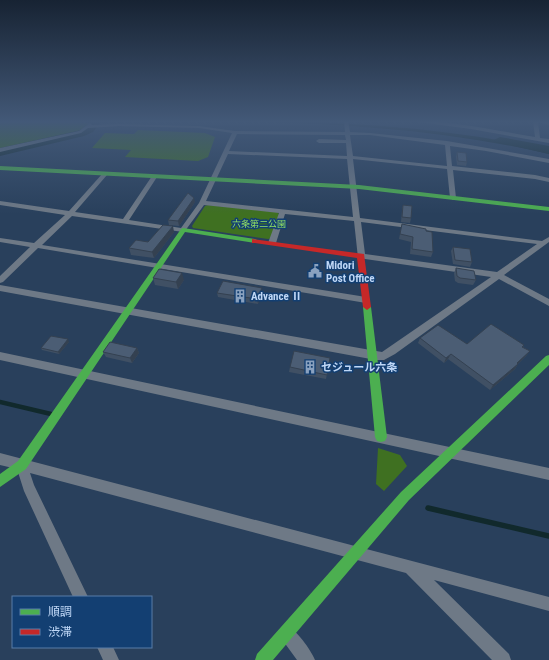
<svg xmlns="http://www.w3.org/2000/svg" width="549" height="660" font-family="'Roboto Condensed','Noto Sans JP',sans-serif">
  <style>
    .green { fill: #3f7021 }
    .water { fill: #11292c }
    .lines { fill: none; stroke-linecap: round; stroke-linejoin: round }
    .stream-far1 { stroke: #11292c; stroke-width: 4.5 }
    .stream { stroke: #11292c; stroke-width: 5.5 }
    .river { fill: #11292c; fill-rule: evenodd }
    .street { fill: #6e7986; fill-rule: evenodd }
    .fast { fill: #4caf50; fill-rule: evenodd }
    .jam { fill: #c62828; fill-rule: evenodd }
    .wall { fill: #405064 }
    .shaded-wall { fill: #344151 }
    .building { fill: #4b5d74; stroke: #344151 }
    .labels { text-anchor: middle; stroke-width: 3; stroke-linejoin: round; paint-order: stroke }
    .far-park-label { font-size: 9px; fill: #94e163; stroke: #133f72 }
    .poi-label { font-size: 11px; font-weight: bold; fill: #bfd7f6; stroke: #133f72; text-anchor: start }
  </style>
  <rect width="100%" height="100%" fill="#29405c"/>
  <path class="green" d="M0,121L86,123L88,124L79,131L0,149Z
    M138,130L205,133L215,137L208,157L198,161L125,157L131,150L92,148L105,133L134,134Z
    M208,205L277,212L279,214L272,238L268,239L193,228L192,226L205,206Z
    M378,448L400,455L407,466L384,491L376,484Z"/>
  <path class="water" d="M234,121C340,121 445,127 549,150V154C446,130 340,123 234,121Z"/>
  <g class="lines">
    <path class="stream-far1" d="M0,402L51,414"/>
    <path class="stream" d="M428,508L549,536"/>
    <path class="river" d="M91,121H102L93,132L84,136L0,156V148L77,131L85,128Z
      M500,137L549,146V154L496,142L494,140Z"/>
    <path class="street" d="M344,121H348L350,132L370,133L447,141L549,159V163L486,151L450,146L452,166L535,175L549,178V182L535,179L453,170L456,198L453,200L450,198L447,169L353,159L360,218L542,241L549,237V242L504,275L549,299V306L499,279L395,354L384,360H376L0,291V285L382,352L491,277L358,258L354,221L285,214L276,243L272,245H269L268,243L279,213L204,205L185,231L183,232L72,216L42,245L366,297L370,300L366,303L38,248L3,282L0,283V276L30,247L0,242V238L34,243L65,215L0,205V201L69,211L103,173H107V175L75,212L123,219L152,176L154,175L157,177L129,220L181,228L199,203L232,133L199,128L119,126L88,128L81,133L0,152V148L79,131L90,123L92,124L91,125L119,124L199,126L235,131L345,132ZM237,134L345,135L346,140L319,139L316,141L319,143H346L347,156L229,151ZM350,135H370L445,145L447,166L353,156ZM228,154L347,159L353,217L206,201ZM361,222L537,244L497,272L365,254Z
      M411,121C453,121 494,130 535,137L533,121L549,122V125L538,122L540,138L549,139V143L471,129Z
      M0,352L549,468V480L0,360Z
      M0,453L549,597V611L434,580L509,654L511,660H492L406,573L30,473L34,485L88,597H73L24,491L17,469L0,465Z
      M286,625C296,629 311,650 315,660H297L281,638L278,633L281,628Z
      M97,647H113L119,660H103Z"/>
    <path class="fast" d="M0,166L359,185L549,207V211L359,189L0,170Z
      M183,228L255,239L259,241L255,243L185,232L26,469L0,487V474L18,461L181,229Z
      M367,304L371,307L387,437L385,441L381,442L377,441L375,437L363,307Z
      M549,355V365L409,500L273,660H255L257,654L401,492L546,356Z"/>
    <path class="jam" d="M252,239L364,254L371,307L367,310L363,307L357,258L255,243H252Z"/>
  </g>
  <path class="wall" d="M457,152L467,162L466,166L457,165L456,157Z
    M195,202L179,226L169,225L168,220Z
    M403,205L411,218L410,223L401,222L402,210Z
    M402,224L426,231L433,252L431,257L410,254L411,242L399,239Z
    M174,232L154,258L131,255L129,248Z
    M453,247L472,262L470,267L453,264L451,251Z
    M456,268L476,280L473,285L458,283L455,281L454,273Z
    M153,278L184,280L178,289L155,285Z
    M217,293H262L258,304L218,297Z
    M420,338L467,344L524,345L523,347L530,351L526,356L518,364L515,369L490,390L448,359L444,363L418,343Z
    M69,342L59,354L42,350L41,348Z
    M137,348L139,353L132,363L106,357L103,352Z
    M330,358L326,379L289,372L290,367Z"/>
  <path class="shaded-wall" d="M194,198L195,202L179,226L178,221Z
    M173,226L174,232L154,258L152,252Z
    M182,273L184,280L178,289L176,282Z
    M262,288V293L258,304L257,299Z
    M68,339L69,342L59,354L58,352Z
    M137,348L139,353L132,363L130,358Z
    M530,351L526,356L514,368L517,363Z
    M451,354L448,359L444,363L446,358Z
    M518,364L515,369L490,390L493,385Z"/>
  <path class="building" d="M457,152L466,153L467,162L458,161Z
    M188,193L194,198L178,221L168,220Z
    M403,205L412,206L411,218L402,217Z
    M402,224L426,229V231L432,232L433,252L412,249L413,237L400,234Z
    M163,225L173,226L152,252L129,248L136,240L148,242Z
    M453,247L470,249L472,262L455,260Z
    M456,268L474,271L476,280L460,278L457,276Z
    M159,269L182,273L176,282L153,278Z
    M223,281L262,288L257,299L217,293Z
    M491,324L524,345L522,347L530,351L517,363L518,364L493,385L451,354L446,358L420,338L438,325L467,344Z
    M51,336L68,339L58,352L41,348Z
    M110,342L137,348L130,358L103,352Z
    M294,351L330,358L327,375L290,367Z"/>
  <linearGradient id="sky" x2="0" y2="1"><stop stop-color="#172333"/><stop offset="0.57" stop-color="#435978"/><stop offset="1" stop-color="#435978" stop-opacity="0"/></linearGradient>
  <rect width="549" height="214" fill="url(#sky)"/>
  <defs>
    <g id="civic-bare" transform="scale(1.08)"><path d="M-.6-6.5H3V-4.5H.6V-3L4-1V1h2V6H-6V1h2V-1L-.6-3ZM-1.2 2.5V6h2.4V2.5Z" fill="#8aa2c0" stroke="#133f72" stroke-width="2.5" paint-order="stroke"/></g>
    <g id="building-bare" transform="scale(1.08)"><path d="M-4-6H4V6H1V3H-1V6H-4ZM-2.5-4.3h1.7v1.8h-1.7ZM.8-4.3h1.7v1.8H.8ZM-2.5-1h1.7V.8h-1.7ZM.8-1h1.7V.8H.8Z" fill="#8aa2c0" stroke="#133f72" stroke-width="2.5" paint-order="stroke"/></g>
  </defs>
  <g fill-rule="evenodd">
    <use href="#civic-bare" x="315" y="271"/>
    <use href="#building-bare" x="240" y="296"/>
    <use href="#building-bare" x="310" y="367"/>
  </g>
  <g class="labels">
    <g class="far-park-label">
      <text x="259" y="227">六条第二公園</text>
    </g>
    <g class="poi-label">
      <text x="326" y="269">Midori<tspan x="326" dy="13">Post Office</tspan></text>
      <text x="251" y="300">Advance Ⅱ</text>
      <text x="321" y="371">セジュール六条</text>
    </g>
  </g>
  <rect x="12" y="596" width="140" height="52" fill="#133f72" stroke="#587ca7"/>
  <rect x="20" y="609" width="20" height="6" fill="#4caf50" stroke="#587ca7"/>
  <text x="48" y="616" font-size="12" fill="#bfd7f6">順調</text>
  <rect x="20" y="629" width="20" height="6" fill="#c62828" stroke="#587ca7"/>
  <text x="48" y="636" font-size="12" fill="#bfd7f6">渋滞</text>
</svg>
